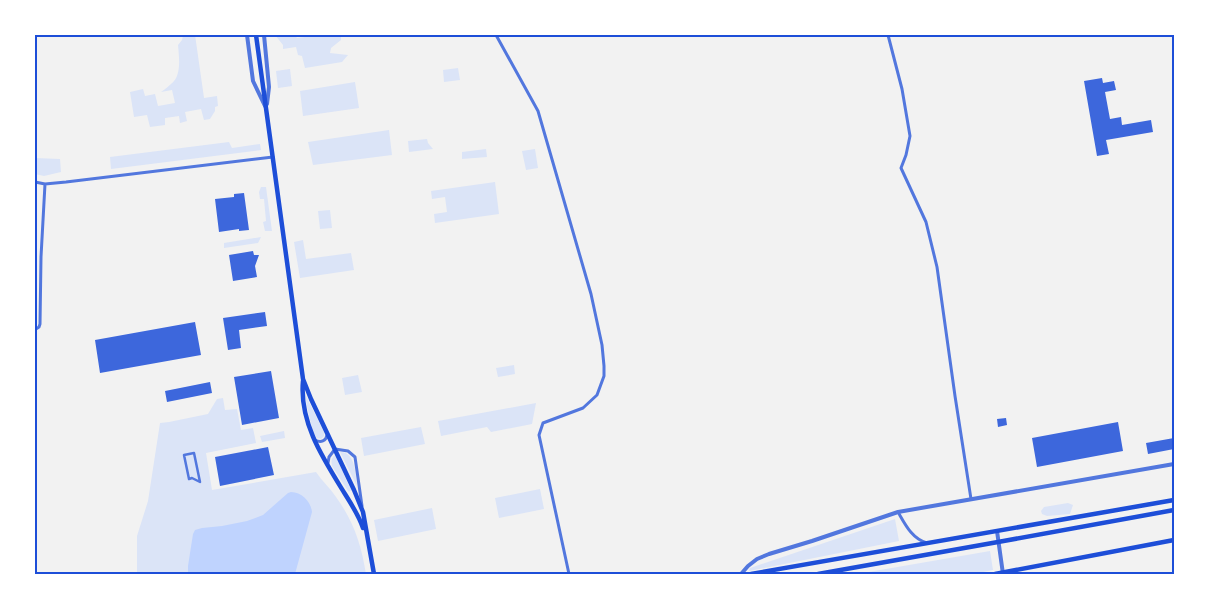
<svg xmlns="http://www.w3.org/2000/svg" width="1209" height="609" font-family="Commissioner,sans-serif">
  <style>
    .green { fill: #dbe4f7 }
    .water { fill: #bfd3fe }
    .building { fill: #3d67dc }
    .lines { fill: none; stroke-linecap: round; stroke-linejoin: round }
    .path { stroke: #1d4ed8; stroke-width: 1 }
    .pedestrian { stroke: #5277de; stroke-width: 2.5 }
    .minor { stroke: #5277de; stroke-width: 3 }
    .tertiary { stroke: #5277de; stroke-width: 4 }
    .secondary { stroke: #1d4ed8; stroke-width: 4.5 }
    .primary { stroke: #1d4ed8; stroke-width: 4.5 }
    .neatline { fill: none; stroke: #1d4ed8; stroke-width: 2 }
  </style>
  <rect width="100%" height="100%" fill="#f2f2f2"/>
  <path class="green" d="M178,35H195L204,98L217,96L218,106L215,107V111L210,119L204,120L201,109L185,112L187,121L180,123L179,116L165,118V125L150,127L147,115L134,117L130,92L143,89L145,96L155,94L158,106L175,103L172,90L161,92C165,89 168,87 171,84C182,76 179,57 178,45L182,40L183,36L177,37Z
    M275,35H295L297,38L319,35H341V40L331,48L330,53L348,55L342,62L305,68L302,56L298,55L296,47L283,49V45Z
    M458,68L460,80L444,82L443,70Z
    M290,69L292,86L278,88L276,71Z
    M355,82L359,108L303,116L300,91Z
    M389,130L392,155L313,165L308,142Z
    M427,139L428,143L433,149L409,152L408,141Z
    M229,142L232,148L260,144L261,150L111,169L110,157Z
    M486,149L487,157L462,159V152Z
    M535,149L538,168L526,170L522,151Z
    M35,158L60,159L61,172L44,176L35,174Z
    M495,182L499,214L435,223L434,214L447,212L445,197L432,199L431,191Z
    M261,187H266L272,231H265L263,222L266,221L264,199H260L259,192Z
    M330,210L332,228L320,229L318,211Z
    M261,237L258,243L224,248V243Z
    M303,240L306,259L351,253L354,270L300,278L294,242Z
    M514,365L515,374L498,377L496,368Z
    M358,375L362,392L345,395L342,378Z
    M305,394L324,432V436L321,439C320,438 318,439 317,438C312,434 306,401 305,394Z
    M223,398L225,410L237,409L241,430L253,428L256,443L206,453L212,490L316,472C322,481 330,488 336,497C354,522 361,544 366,574H137V536L148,501L160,423L169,422L208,414L217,399Z
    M536,403L532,424L491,432L487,427L441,436L438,421Z
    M421,427L425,444L364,456L361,438Z
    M284,431L285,438L262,442L260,436Z
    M340,452C355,451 356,475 357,486Z
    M335,455L351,490L349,492L348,491L332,466C331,462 331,458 335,455Z
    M540,489L544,509L499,518L495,498Z
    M1068,503L1073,505L1070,514L1047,516L1042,514L1041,511L1044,507Z
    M432,508L436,529L378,541L374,520Z
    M895,519L899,541L749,571L750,568Z
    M990,551L993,570L974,574H857Z"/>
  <path class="water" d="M291,492C302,492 311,502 312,512L295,574H188V566L193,534L195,530L202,528L222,526L247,521L263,515L288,493Z"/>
  <path class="building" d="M1102,78L1103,83L1114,81L1116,90L1105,92L1110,119L1121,117L1122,125L1151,120L1153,132L1106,140L1109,154L1097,156L1084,81Z
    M244,193L249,230L239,231V229L219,232L215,199L234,197V194Z
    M253,251L254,255H259L255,266L257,277L233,281L229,255Z
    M265,312L267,326L239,330L241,348L228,350L223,318Z
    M195,322L201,355L100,373L95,340Z
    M271,371L279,418L242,425L234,377Z
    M210,382L212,393L167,402L165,391Z
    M1006,418L1007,425L998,427L997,419Z
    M1118,422L1123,451L1037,467L1032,438Z
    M1174,438V449L1148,454L1146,443Z
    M268,447L274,475L220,486L215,457Z"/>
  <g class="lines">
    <path class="path" d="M35,489L36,332"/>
    <path class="pedestrian" d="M194,453L200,482L192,478L189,479L184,455Z"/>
    <path class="minor" d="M496,35L538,111L591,294L602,345L604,366V376L597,395L583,408L543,423L539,435L569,574
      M888,35L902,89L910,136L906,155L901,168L926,222L937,267L955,396L971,499
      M35,182L45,184L66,182L273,157
      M36,329L39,327L40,324L41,257L45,184
      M315,440C321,443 326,441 327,435
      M328,463L329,457L335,449L348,451L355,457L362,506
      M898,512C905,524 912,539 927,543"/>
    <path class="tertiary" d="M247,35L253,81L265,106
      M264,35L269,87L267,104
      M997,531L1003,574
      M741,574L748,566L757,559L769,554L812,541L898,512L1174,464"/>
    <path class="secondary" d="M256,35L303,379L311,399L354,490L363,512L374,574
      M303,381C299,423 324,460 345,494C352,505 359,516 363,528
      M995,574L1174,540"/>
    <path class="primary" d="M751,574L1174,500
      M818,574L998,542L1174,510"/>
  </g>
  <rect width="1209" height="609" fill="none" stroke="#ffffff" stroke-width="72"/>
  <rect x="36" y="36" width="1137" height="537" class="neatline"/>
</svg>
